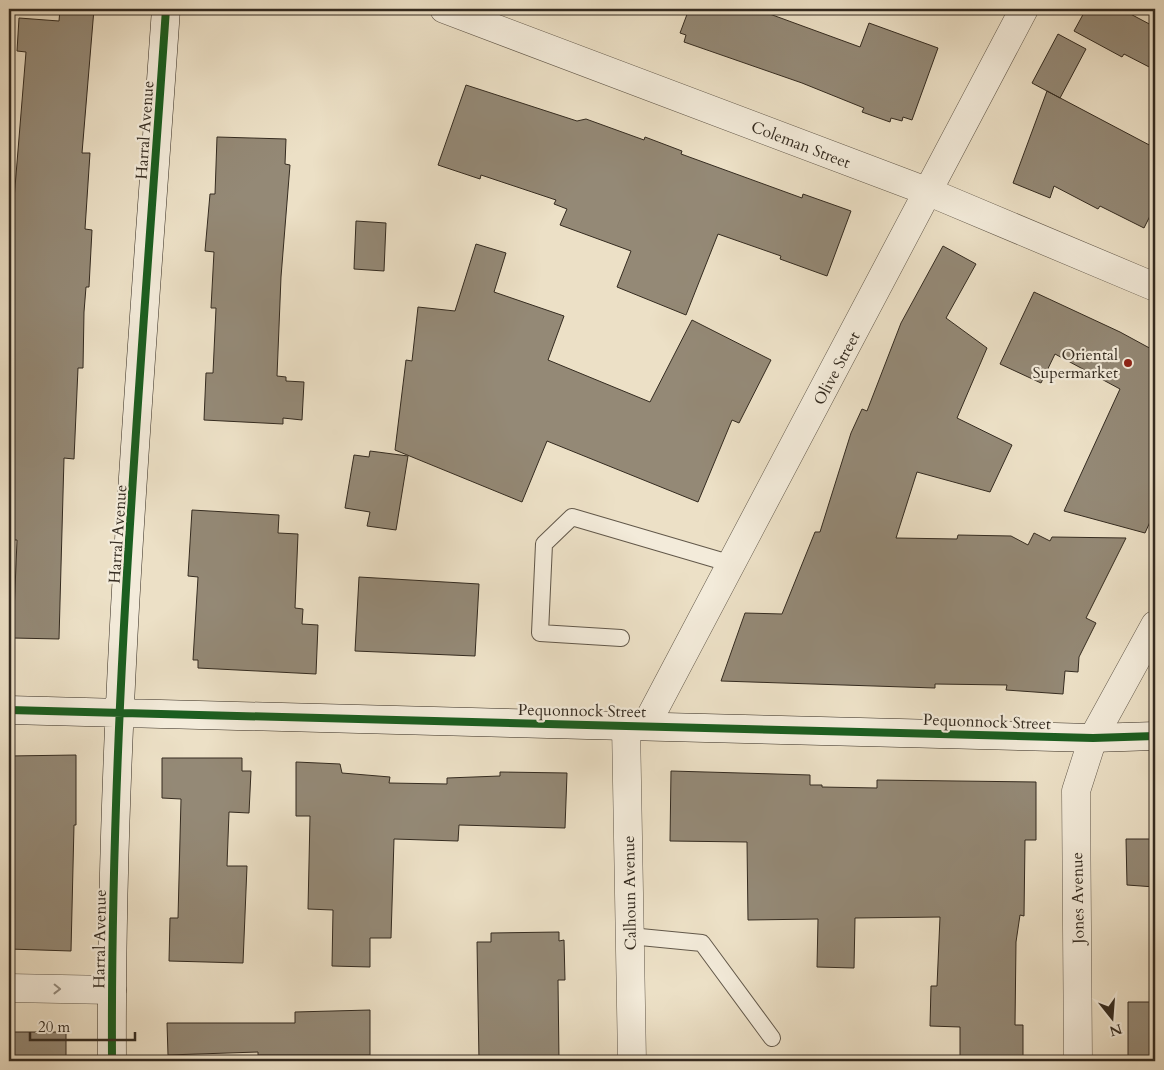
<svg xmlns="http://www.w3.org/2000/svg" width="1164" height="1070" font-family="Cardo,serif">
  <style>
    .building { fill: #948976; stroke: #342b20 }
    .lines { fill: none; stroke-linecap: round; stroke-linejoin: round }
    .lane-casing { stroke: #62584a; stroke-width: 18 }
    .street-casing { stroke: #62584a; stroke-width: 29 }
    .secondary-casing { stroke: #342b20; stroke-width: 29 }
    .lane { stroke: #f3ebda; stroke-width: 16 }
    .street { stroke: #f3ebda; stroke-width: 28 }
    .secondary { stroke: #f3ebda; stroke-width: 28 }
    .cycleway-casing { stroke: #f3ebda; stroke-width: 11 }
    .cycleway { stroke: #1b5e20; stroke-width: 8 }
    .oneway { stroke: #948b7d }
    .poi-dot { fill: #8f2418; stroke: #f3ebda; stroke-width: 2 }
    .labels { text-anchor: middle; stroke-width: 4.5; stroke-linejoin: round; paint-order: stroke }
    .street-label { font-size: 16px; fill: #342b20; stroke: #f3ebda }
    .poi-label { font-size: 16px; fill: #342b20; stroke: #f3ebda; text-anchor: end }
  </style>
  <rect width="100%" height="100%" fill="#ece0c6"/>
  <filter id="stains"><feTurbulence type="fractalNoise" baseFrequency=".004" numOctaves="4"/><feColorMatrix values="0 0 0 0 .2 0 0 0 0 .09 0 0 0 0 .02 0 0 0 .5 -.17"/></filter>
  <radialGradient id="worn" r=".72"><stop offset=".6" stop-color="#630" stop-opacity="0"/><stop offset="1" stop-color="#630" stop-opacity=".3"/></radialGradient>
  <path class="building" d="M60,9H94L82,153H90L85,229L92,230L89,287H86L84,312L83,368H78L74,459L64,458L59,639L13,638L17,540H11L12,455H9V224H12L26,52L17,51L19,18L59,21Z
    M689,9H756L860,47L869,23L938,48L912,120L903,117L902,121L891,118L890,122L862,112L864,108L802,83L684,42L686,35L680,33Z
    M1086,9H1121L1155,27V70L1124,54L1122,57L1074,31Z
    M1058,34L1086,49L1060,98L1032,83Z
    M466,85L577,121L586,119L644,140L645,137L682,151L681,154L802,198L803,194L851,211L827,276L780,259L781,256L718,234L686,315L617,287L631,251L560,225L567,209L554,204L556,200L481,175L480,179L438,165Z
    M1047,91L1155,148V206L1144,228L1100,206L1098,209L1054,186L1050,198L1013,183Z
    M217,137L286,139L285,164L290,165L281,277L277,376L286,377V381L304,382L302,420L283,418V424L204,420L206,373H213L216,308H211L214,252L205,251L210,194H215Z
    M356,221L386,223L384,271L354,269Z
    M476,244L506,253L494,292L564,316L548,360L650,402L692,320L771,360L739,423L732,420L698,502L547,441L522,502L395,450L406,360L412,361L418,307L455,311Z
    M943,246L976,264L946,318L987,348L957,418L1012,445L990,492L917,472L896,538L957,539L958,535L1011,536L1028,545L1034,533L1050,541L1052,537L1126,538L1086,618L1096,623L1079,657L1078,672L1065,671L1063,694L1006,690L1007,685L935,684V688L721,681L745,613L782,614L815,532H820L851,433L862,409L867,411L901,323Z
    M1034,292L1120,332L1155,351V511L1145,533L1064,511L1120,389L1055,354L1041,383L1000,364Z
    M370,451L408,456L396,530L367,526L370,512L345,508L354,455L369,457Z
    M192,510L279,515L278,533L298,534L295,608L303,609L302,624L318,625L316,674L198,668V660H193L198,577L188,576Z
    M359,577L479,584L475,656L355,651Z
    M76,755V825H74L71,951L9,949V756Z
    M162,758H242V771H251L249,813L229,812L227,866H247L243,963L169,961L170,918H178L181,799L162,798Z
    M296,762L340,764L342,773L390,777L389,783L447,784V778L500,776V772L567,773L565,828L459,825L458,841L394,839L391,938H370V967L332,966L333,910L308,909L310,816H296Z
    M671,771L810,775V785H822V787L877,788V780L1036,782V840H1025L1024,916L1020,915L1016,942L1015,1025H1023V1061H960V1027L930,1026L931,986H937L940,917L855,918L854,968L817,967L818,919L748,920L747,842L670,841Z
    M1126,839H1155V887L1127,885Z
    M559,932V941L564,940L565,980H558L559,1061H479L477,942H491V933Z
    M1128,1002H1155V1061H1128Z
    M370,1010V1055H258V1052L168,1055L167,1023H295V1012Z
    M9,1032H66V1061H9Z"/>
  <g class="lines">
    <g class="lane-casing">
      <path id="lane" d="M621,638L540,633L544,544L572,517L732,564
        M630,936L702,943L772,1038"/>
    </g>
    <g class="street-casing">
      <path id="street" d="M444,9L929,192L1155,287
        M626,725L632,1061
        M646,725L1024,9
        M9,988L112,990
        M1078,1061L1076,791L1093,738L1155,625"/>
    </g>
    <g class="secondary-casing">
      <path id="secondary" d="M9,710L1093,738L1155,736
        M112,1061C110,710 142,359 166,9"/>
    </g>
    <use href="#lane" class="lane"/>
    <use href="#street" class="street"/>
    <use href="#secondary" class="secondary"/>
    <g class="cycleway-casing">
      <path id="cycleway" d="M9,710L1093,738L1155,736
        M112,1061C110,710 142,359 166,9"/>
    </g>
    <use href="#cycleway" class="cycleway"/>
  </g>
  <defs><path id="oneway-chevron" d="M-2-3.5L2.5 0L-2 3.5" fill="none" stroke-width="1.6" stroke-linecap="round" stroke-linejoin="round" transform="scale(1.25)"/></defs>
  <use class="oneway" href="#oneway-chevron" transform="translate(57 989) rotate(1)"/>
  <circle class="poi-dot" cx="1128" cy="363" r="5"/>
  <g class="labels">
    <g class="street-label">
      <text transform="translate(144 130) rotate(-86)" y="6">Harral Avenue</text>
      <text transform="translate(801 144) rotate(21)" y="6">Coleman Street</text>
      <text transform="translate(836 368) rotate(-62)" y="6">Olive Street</text>
      <text transform="translate(117 534) rotate(-86)" y="6">Harral Avenue</text>
      <text transform="translate(582 710) rotate(1)" y="6">Pequonnock Street</text>
      <text transform="translate(987 721) rotate(2)" y="6">Pequonnock Street</text>
      <text transform="translate(629 893) rotate(-91)" y="6">Calhoun Avenue</text>
      <text transform="translate(1077 898) rotate(-91)" y="6">Jones Avenue</text>
      <text transform="translate(99 939) rotate(-89)" y="6">Harral Avenue</text>
    </g>
    <g class="poi-label">
      <text x="1118" y="360">Oriental<tspan x="1118" dy="18">Supermarket</tspan></text>
    </g>
  </g>
  <rect width="1164" height="1070" fill="none" stroke="#ece0c6" stroke-width="30"/>
  <rect x="10" y="10" width="1144" height="1050" fill="none" stroke="#342b20" stroke-width="2.5"/>
  <rect x="15" y="15" width="1134" height="1040" fill="none" stroke="#342b20"/>
  <g transform="translate(1112 1018) rotate(163)" stroke="#f3ebda" stroke-width="4" paint-order="stroke">
  <path d="M0-4L9 19L0 12L-9 19Z" fill="#342b20"/>
  <text y="-8" font-size="14" font-weight="bold" text-anchor="middle" fill="#342b20">N</text>
  </g>
  <path d="M30 1032v8h105v-8" fill="none" stroke="#342b20" stroke-width="2.5"/>
  <text x="38" y="1032" font-size="15" fill="#342b20" stroke="#f3ebda" stroke-width="4" paint-order="stroke">20 m</text>
  <rect width="100%" height="100%" filter="url(#stains)"/>
  <rect width="100%" height="100%" fill="url(#worn)"/>
</svg>
